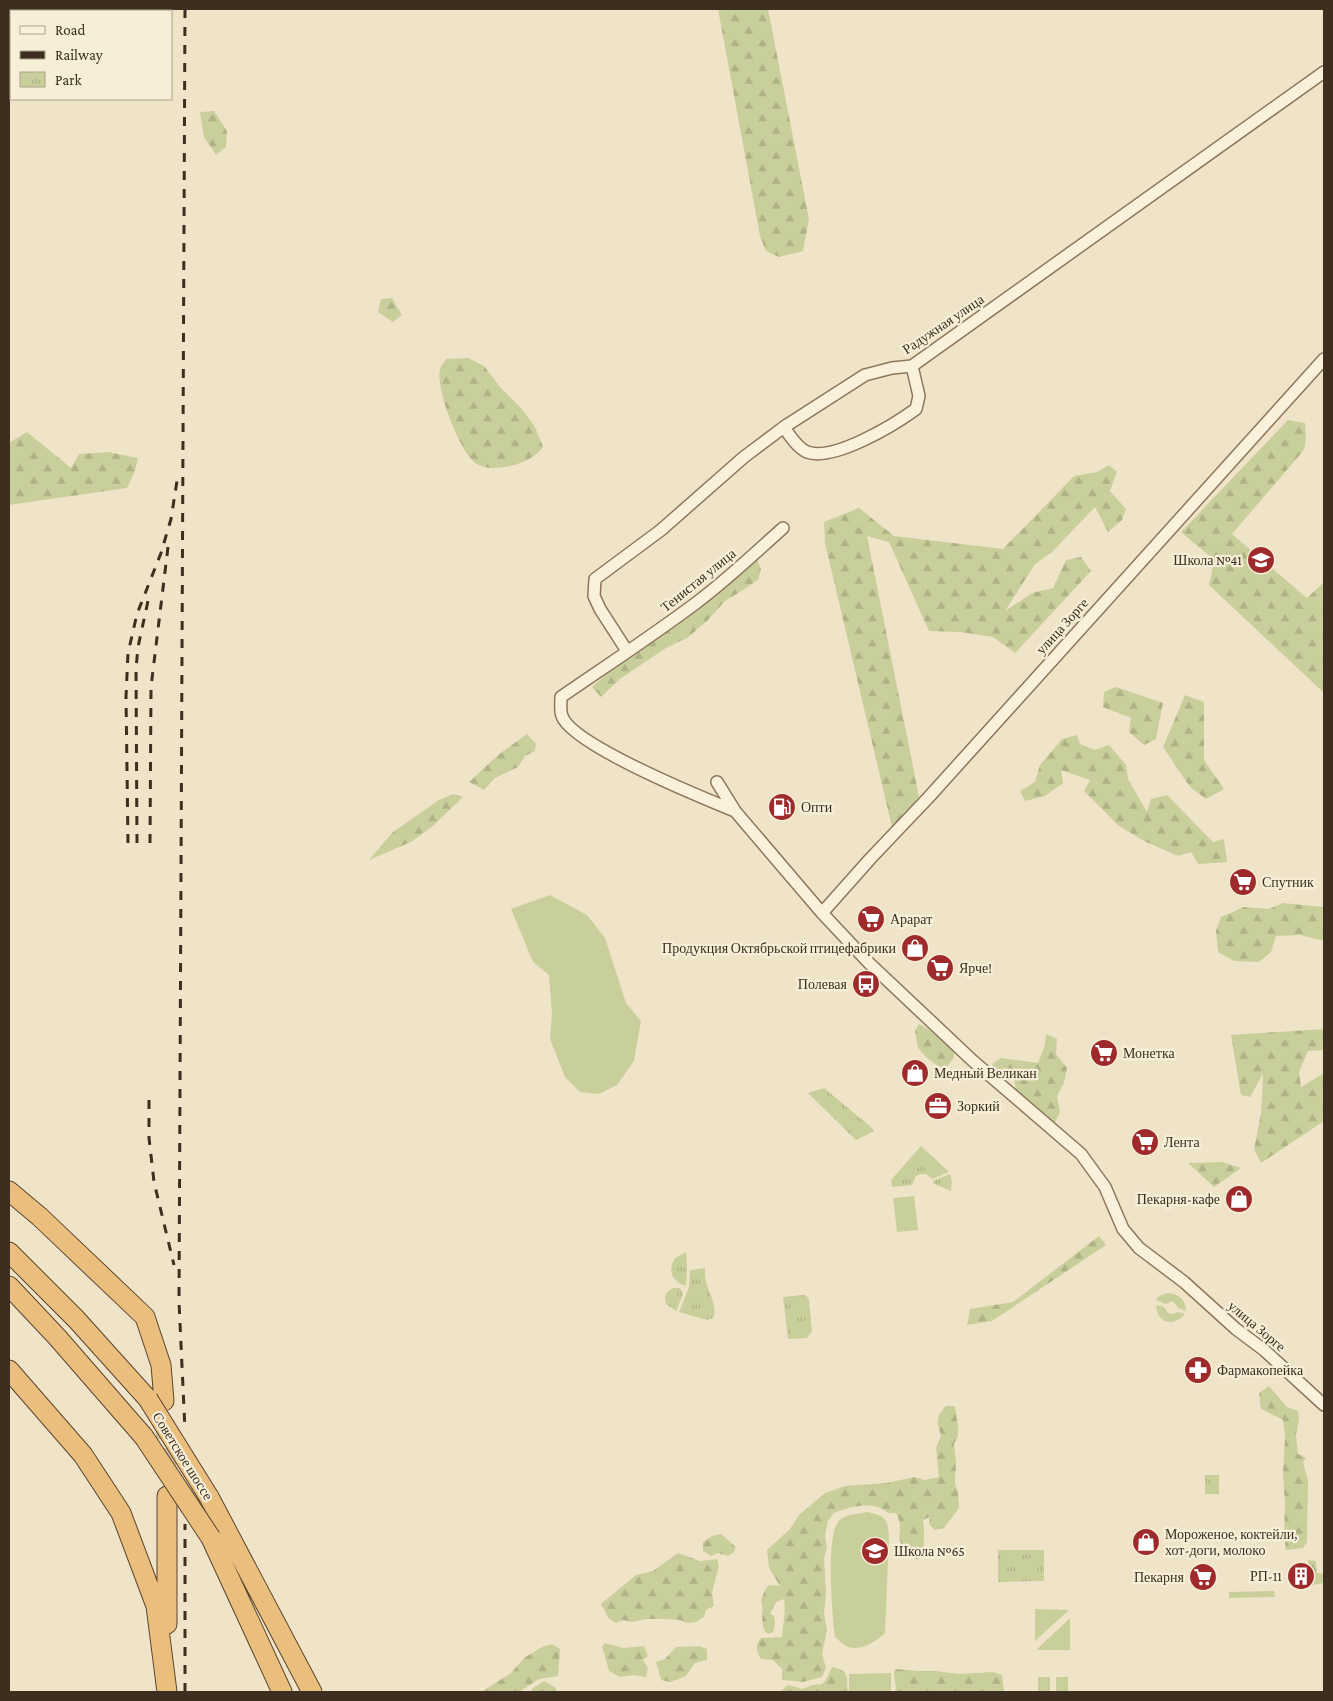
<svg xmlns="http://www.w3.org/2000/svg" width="1333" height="1701" font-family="'Crimson Pro',serif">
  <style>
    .grass { fill: #c9cf9b }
    .forest { fill: url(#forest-firs) }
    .park { fill: url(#park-tufts) }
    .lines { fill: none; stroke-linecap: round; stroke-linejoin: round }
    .trunk-tunnel { stroke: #ccc0a6; stroke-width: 19; stroke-dasharray: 19 9; stroke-linecap: butt }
    .minor-casing { stroke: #8d765c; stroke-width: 14 }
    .trunk-casing { stroke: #5b4430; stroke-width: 21 }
    .minor { stroke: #faf1dc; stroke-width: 11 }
    .trunk { stroke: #eabe7c; stroke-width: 19 }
    .rail { stroke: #3d2e20; stroke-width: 3; stroke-dasharray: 9 9; stroke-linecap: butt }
    .trunk-bridge-casing { stroke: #5b4430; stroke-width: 21; stroke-linecap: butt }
    .trunk-bridge { stroke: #eabe7c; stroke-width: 19 }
    .labels { text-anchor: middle; stroke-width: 4.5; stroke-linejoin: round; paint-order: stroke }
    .street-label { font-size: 14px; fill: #3d2e20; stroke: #f7eed8 }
    .poi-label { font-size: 14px; fill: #3d2e20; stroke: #f7eed8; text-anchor: start }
  </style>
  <defs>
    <pattern id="forest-firs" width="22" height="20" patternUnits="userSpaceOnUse" patternTransform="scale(1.25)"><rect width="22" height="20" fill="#c9cf9b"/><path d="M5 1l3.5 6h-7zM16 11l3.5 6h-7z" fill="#aeb285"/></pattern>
    <pattern id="park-tufts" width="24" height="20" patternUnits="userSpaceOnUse" patternTransform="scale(1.25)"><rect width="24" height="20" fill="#c9cf9b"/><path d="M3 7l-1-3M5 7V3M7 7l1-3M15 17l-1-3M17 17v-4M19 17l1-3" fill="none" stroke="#aeb285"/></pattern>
  </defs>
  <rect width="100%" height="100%" fill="#f0e4c8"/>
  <path class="grass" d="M550,895L587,915L605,938L626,1003L641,1021L634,1061L617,1085L599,1094L580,1092L565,1077L550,1039L552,1013L549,975L533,962L511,909Z
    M914,1196L918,1230L897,1232L893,1198Z
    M1168,1293C1179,1294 1186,1300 1186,1311L1178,1308L1173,1301L1166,1304L1156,1300L1159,1296Z
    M1156,1305L1164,1307L1168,1313L1173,1314L1177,1312L1185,1314C1173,1328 1157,1323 1156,1305Z
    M867,1512C885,1516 888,1518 889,1536L885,1633C876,1642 861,1651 848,1647C843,1645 839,1640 835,1637C832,1616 826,1537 838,1522C844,1514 858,1514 867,1512Z
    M1274,1591L1275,1597L1229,1598V1592Z
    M1035,1609L1069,1610L1035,1641Z
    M1070,1618V1650H1036Z
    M891,1673V1691H849V1674Z
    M1038,1677H1050V1692H1038Z
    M1056,1677H1068V1692H1056Z"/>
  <path class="forest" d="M718,9H768L809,219L803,251L779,257L766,251L760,236Z
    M214,111L227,131L226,147L216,155L204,137L200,112Z
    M392,298L402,315L393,322L378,312L381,299Z
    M468,358L484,366L501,388L522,409L535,427L543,447C541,450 538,453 535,455C522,466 487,474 474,462C459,449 435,388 440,369C441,366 444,362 446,359Z
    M1288,420L1305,423L1306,438L1304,450L1232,534L1307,598L1324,582V693L1209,585L1214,560L1181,532Z
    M27,432L71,468L79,454L108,452L138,458L135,471L127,488L9,505V443Z
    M1109,465L1117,472L1110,491L1126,509L1122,520L1108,532L1095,507L1052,552L1035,564L1005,611L1032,593L1053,588L1066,560L1081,557L1091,571L1015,653L993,637L960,632L929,631L889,542L867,536L919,797L892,827L825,543L824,522L859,508L894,536L1003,549L1074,476L1097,472Z
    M755,555L761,569L758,580L743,590L725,601L707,621L687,638L666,648L620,679L601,697L592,687L641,644Z
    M1116,687L1163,703L1156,739L1144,745L1129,732L1131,718L1103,707L1104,692Z
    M1185,695L1204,702V760L1224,789L1206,799L1190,787L1163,747Z
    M527,734L536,744L535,751L525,756L518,767L495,778L484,790L469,782L498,755Z
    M1077,735L1080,744L1095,750L1109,745L1126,765L1128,779L1147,812L1151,799L1167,795L1213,842L1224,839L1227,862L1198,864L1191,852L1178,856L1144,841L1119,826L1084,791L1090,780L1061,770L1063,783L1045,796L1025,801L1020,791L1035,782L1040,765L1062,739Z
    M453,794L463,797L434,825L411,842L369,860L393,832L439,800Z
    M1283,903L1324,907V941L1300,935L1276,936L1271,952L1259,962L1234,961L1218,952L1216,931L1221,917L1244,907L1269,909Z
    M919,1024L931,1031L954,1052V1057L947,1067H940L928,1059L918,1048L915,1031Z
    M1324,1029V1050L1308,1051L1299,1072L1301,1087L1324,1073V1121L1261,1163L1254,1149L1261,1113L1263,1074L1250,1097L1241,1095L1231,1035Z
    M1046,1034L1057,1039L1056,1054L1067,1068L1064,1083L1057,1096L1060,1112L1054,1125L1016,1092L1014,1078L998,1075L992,1064L1001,1058L1038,1063L1045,1045Z
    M1222,1162L1241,1168L1214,1187L1188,1163Z
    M1099,1236L1106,1245L992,1321L967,1325L970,1309L1013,1302Z
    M1269,1386L1287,1407L1298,1411L1299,1419L1296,1435L1298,1454L1306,1458L1303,1462L1308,1480L1307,1542L1303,1548L1286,1550L1284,1535L1285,1506L1283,1472L1285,1437L1283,1420L1261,1409L1259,1393Z
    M946,1406H955L958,1427V1436L954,1444L956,1462L955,1483L958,1492L959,1508L944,1528L935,1530L929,1524L930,1517L923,1520C925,1531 923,1541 924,1552L917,1560C886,1537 908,1535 896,1513C884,1514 886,1509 877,1507C863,1503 847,1508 834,1513L828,1521L825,1535L827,1548L824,1558L826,1594L824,1614L827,1630L822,1654L826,1668L822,1677L803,1682L782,1680V1669L773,1660L761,1659C756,1652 755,1645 761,1638L782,1637C783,1625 786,1610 784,1599L776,1602L770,1614L774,1616L775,1624L773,1632L768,1634C758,1627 765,1611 761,1600L765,1590L769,1585L780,1586L769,1568L767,1550L790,1529L799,1515L825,1493L845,1486L887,1483L914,1477L925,1480L939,1477L936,1448L941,1435C936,1422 936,1416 946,1406Z
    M721,1534L736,1547L734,1552L728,1556L718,1553L711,1556L703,1551V1542L712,1536Z
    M678,1553L700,1561L717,1559L719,1566L712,1593L714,1606L706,1610L704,1617L696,1622L687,1623L680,1620L667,1619H646L632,1622L623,1620L616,1623L609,1619L601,1604L636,1575L653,1571Z
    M1308,1560L1316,1561L1317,1573L1324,1574V1583L1307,1586Z
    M605,1643L623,1648L644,1646L648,1656L643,1660L648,1668L646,1677L633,1675L620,1677L609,1671L602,1646Z
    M552,1644L560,1649L558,1676L539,1679L519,1692H481L511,1673L524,1658L542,1647Z
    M699,1646L707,1649V1660L695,1663L686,1676L671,1682L661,1680L656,1662L665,1659L676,1647Z
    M832,1667C850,1670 846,1677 848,1692H781L782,1690L788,1685L803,1689L812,1685L822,1684L827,1678Z
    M895,1669L919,1671H936L959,1674L993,1672L1002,1675L1004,1692H895C898,1684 892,1680 895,1669Z
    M544,1681L555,1687L557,1692H531L533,1688Z"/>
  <path class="park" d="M824,1088L871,1127L874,1131L856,1140L808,1093Z
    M921,1146L949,1172L932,1179C927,1173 922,1173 916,1176L912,1185L892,1187L891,1180Z
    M950,1174L952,1182L951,1191L934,1184L933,1181Z
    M686,1252L687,1269L686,1286C672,1282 667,1270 675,1258Z
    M705,1268C705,1274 705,1280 707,1285C710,1295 718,1308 713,1318L707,1320L679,1312L689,1287L690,1270Z
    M673,1288H680L683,1294L676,1311L667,1305C663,1298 665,1292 673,1288Z
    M803,1295L807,1296L809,1300L812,1331L807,1338L788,1339L783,1297Z
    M1205,1475H1219V1494H1205Z
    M998,1550H1044V1581L998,1582Z"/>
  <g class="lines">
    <path class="trunk-tunnel" d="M165,1420L167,1477"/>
    <g class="minor-casing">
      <path id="minor" d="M784,427C789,435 798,448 807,452C833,462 894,425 916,409L919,396L912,366
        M627,651L600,609L594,596L595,579L661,530L744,457L784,427L865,375L892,368L912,366L1324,72
        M717,782L735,811L822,913L869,963L973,1061L1081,1154L1105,1187L1123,1229L1139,1248L1184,1282L1236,1329L1264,1350L1324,1405
        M735,811C703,798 572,745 562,716C560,711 561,703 561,697C606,666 652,636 696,603C727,580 755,553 783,528
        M822,913L870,859L928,798L1324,359"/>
    </g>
    <g class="trunk-casing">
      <path id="trunk" d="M9,1191L40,1217L145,1317L161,1365L164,1401
        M9,1252L76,1319L148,1399
        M9,1286L57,1337L144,1437
        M9,1370L83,1455L121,1513L156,1606L167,1692
        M167,1496V1624
        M209,1497L312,1692
        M211,1538L282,1692"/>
    </g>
    <use href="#minor" class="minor"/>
    <use href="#trunk" class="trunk"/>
    <path class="rail" d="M185,9L179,1302L185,1430
      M128,843L126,697L128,653L137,614L161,553L171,519L177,481
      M137,843L136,669L138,647L148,601
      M150,843L151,687L168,547
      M149,1100V1138L154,1182L174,1265
      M185,1692V1524"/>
    <g class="trunk-bridge-casing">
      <path id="trunk-bridge" d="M148,1399L209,1497
        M144,1437L211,1538"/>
    </g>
    <use href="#trunk-bridge" class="trunk-bridge"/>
  </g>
  <defs>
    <g id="school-disc" transform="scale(1.4375)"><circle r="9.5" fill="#9e2a2b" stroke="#f7eed8"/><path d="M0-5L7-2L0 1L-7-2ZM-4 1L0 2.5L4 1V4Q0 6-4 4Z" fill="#fff"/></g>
    <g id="fuel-disc" transform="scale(1.4375)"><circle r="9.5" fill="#9e2a2b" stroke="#f7eed8"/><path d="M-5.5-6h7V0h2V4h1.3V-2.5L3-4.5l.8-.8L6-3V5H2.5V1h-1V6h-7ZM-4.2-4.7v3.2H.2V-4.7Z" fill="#fff"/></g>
    <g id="supermarket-disc" transform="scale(1.4375)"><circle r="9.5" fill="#9e2a2b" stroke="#f7eed8"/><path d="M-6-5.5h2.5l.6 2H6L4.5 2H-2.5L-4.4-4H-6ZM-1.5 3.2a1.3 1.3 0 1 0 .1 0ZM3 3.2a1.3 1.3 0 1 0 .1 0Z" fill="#fff"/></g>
    <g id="shop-disc" transform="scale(1.4375)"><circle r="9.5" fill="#9e2a2b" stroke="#f7eed8"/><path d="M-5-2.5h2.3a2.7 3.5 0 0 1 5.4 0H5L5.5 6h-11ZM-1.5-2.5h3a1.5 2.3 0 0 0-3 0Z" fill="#fff"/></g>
    <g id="bus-disc" transform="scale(1.4375)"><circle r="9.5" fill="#9e2a2b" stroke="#f7eed8"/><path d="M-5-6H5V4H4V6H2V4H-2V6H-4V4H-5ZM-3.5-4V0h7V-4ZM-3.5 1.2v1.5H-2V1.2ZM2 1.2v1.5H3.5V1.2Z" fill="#fff"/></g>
    <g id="office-disc" transform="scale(1.4375)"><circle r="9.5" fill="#9e2a2b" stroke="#f7eed8"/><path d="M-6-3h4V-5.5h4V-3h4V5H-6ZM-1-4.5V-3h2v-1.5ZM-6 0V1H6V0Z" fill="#fff"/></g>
    <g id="pharmacy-disc" transform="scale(1.4375)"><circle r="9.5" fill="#9e2a2b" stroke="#f7eed8"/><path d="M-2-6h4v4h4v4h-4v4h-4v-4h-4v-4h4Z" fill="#fff"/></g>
    <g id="building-disc" transform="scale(1.4375)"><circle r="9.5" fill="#9e2a2b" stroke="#f7eed8"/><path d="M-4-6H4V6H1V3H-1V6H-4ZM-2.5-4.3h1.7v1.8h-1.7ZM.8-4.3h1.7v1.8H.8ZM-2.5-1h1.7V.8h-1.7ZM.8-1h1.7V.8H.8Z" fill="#fff"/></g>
  </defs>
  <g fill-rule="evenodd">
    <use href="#school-disc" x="1261" y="560"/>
    <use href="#fuel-disc" x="782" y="807"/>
    <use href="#supermarket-disc" x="1243" y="882"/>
    <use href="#supermarket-disc" x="871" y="919"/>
    <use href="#shop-disc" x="915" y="948"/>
    <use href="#supermarket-disc" x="940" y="968"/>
    <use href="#bus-disc" x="866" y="984"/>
    <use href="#supermarket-disc" x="1104" y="1053"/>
    <use href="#shop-disc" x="915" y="1073"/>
    <use href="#office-disc" x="938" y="1106"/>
    <use href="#supermarket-disc" x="1145" y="1142"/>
    <use href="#shop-disc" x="1239" y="1199"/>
    <use href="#pharmacy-disc" x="1198" y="1370"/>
    <use href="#shop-disc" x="1146" y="1542"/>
    <use href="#school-disc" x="875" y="1551"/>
    <use href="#building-disc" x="1301" y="1576"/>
    <use href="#supermarket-disc" x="1203" y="1577"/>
  </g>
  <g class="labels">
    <g class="street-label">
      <text transform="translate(943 324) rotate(-34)" y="5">Радужная улица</text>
      <text transform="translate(698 580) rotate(-39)" y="5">Тенистая улица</text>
      <text transform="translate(1062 626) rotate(-48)" y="5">улица Зорге</text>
      <text transform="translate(1257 1326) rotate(40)" y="5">улица Зорге</text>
      <text transform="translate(183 1456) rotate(58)" y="5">Советское шоссе</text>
    </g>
    <g class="poi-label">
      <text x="1242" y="565" text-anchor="end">Школа №41</text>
      <text x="801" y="812">Опти</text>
      <text x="1262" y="887">Спутник</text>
      <text x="890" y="924">Арарат</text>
      <text x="896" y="953" text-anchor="end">Продукция Октябрьской птицефабрики</text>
      <text x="959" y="973">Ярче!</text>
      <text x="847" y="989" text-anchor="end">Полевая</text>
      <text x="1123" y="1058">Монетка</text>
      <text x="934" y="1078">Медный Великан</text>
      <text x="957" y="1111">Зоркий</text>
      <text x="1164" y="1147">Лента</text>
      <text x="1220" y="1204" text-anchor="end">Пекарня-кафе</text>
      <text x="1217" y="1375">Фармакопейка</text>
      <text x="1165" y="1539">Мороженое, коктейли,<tspan x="1165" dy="16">хот-доги, молоко</tspan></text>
      <text x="894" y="1556">Школа №65</text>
      <text x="1282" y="1581" text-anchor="end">РП-11</text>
      <text x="1184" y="1582" text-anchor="end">Пекарня</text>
    </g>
  </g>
  <rect width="1333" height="1701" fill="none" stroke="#3d2e20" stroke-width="20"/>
  <rect x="10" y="10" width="162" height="90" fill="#f7eed8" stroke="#ada18e"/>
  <rect x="20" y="26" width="25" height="8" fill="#faf1dc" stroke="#ada18e"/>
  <text x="55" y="35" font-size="15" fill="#3d2e20">Road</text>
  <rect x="20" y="51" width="25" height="8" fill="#3d2e20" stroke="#ada18e"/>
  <text x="55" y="60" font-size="15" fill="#3d2e20">Railway</text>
  <rect x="20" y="72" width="25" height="15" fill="url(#park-tufts)" stroke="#ada18e"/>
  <text x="55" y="85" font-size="15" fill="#3d2e20">Park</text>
</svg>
